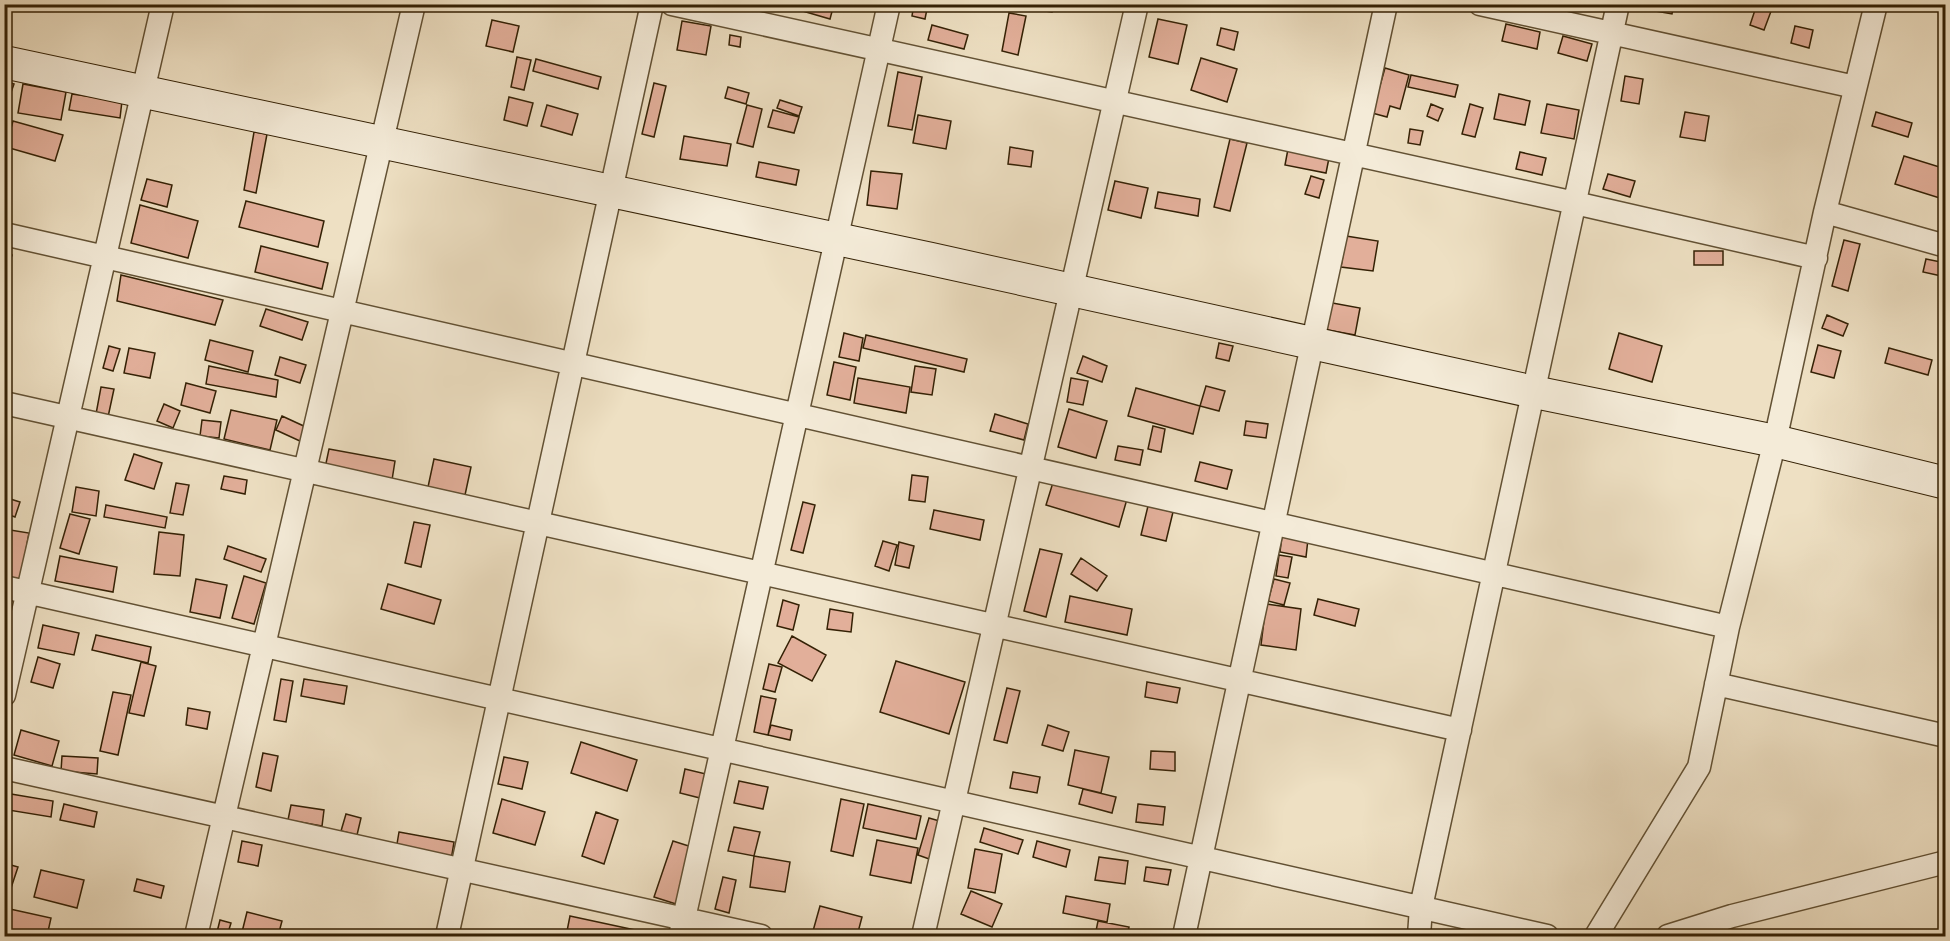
<svg xmlns="http://www.w3.org/2000/svg" width="1950" height="941" font-family="'IM FELL DW Pica',serif">
  <style>
    .building { fill: #e2af9a; stroke: #342105; stroke-width: 1.5 }
    .lines { fill: none; stroke-linecap: round; stroke-linejoin: round }
    .street-casing { stroke: #625134; stroke-width: 25 }
    .secondary-casing { stroke: #342105; stroke-width: 34 }
    .street { stroke: #f4ebd8; stroke-width: 22 }
    .secondary { stroke: #f4ebd8; stroke-width: 32 }
  </style>
  <rect width="100%" height="100%" fill="#eee0c3"/>
  <filter id="stains"><feTurbulence type="fractalNoise" baseFrequency=".00333" numOctaves="4"/><feColorMatrix values="0 0 0 0 .2 0 0 0 0 .09 0 0 0 0 .02 0 0 0 .5 -.17"/></filter>
  <radialGradient id="worn" r=".72"><stop offset=".6" stop-color="#630" stop-opacity="0"/><stop offset="1" stop-color="#630" stop-opacity=".3"/></radialGradient>
  <path class="building" d="M801,4H834L830,19L799,10Z
    M914,4H928L925,19L912,16Z
    M1014,4H1053L1052,12L1014,7Z
    M1644,4H1674L1672,14L1643,9Z
    M1757,4L1773,6L1764,30L1750,25Z
    M1009,13L1026,16L1018,55L1002,51Z
    M1158,19L1187,25L1178,64L1149,57Z
    M492,20L519,26L513,52L486,46Z
    M682,21L711,26L706,55L677,50Z
    M1506,24L1540,32L1537,49L1502,41Z
    M932,25L968,35L964,49L928,40Z
    M1795,26L1813,30L1809,48L1791,43Z
    M1221,28L1238,32L1234,50L1217,45Z
    M730,35L741,37L740,47L729,45Z
    M1563,36L1592,44L1587,61L1558,53Z
    M517,57L531,60L524,90L511,87Z
    M1201,58L1237,69L1227,102L1191,90Z
    M536,59L601,77L598,89L533,71Z
    M1385,68L1409,75L1400,109L1390,106L1387,117L1372,113Z
    M898,72L922,77L912,130L888,126Z
    M1411,75L1458,85L1455,97L1408,87Z
    M1625,76L1643,79L1639,104L1621,101Z
    M4,81L14,84L9,98L4,97Z
    M654,83L666,86L654,137L642,134Z
    M23,84L66,92L61,120L18,113Z
    M728,87L749,93L746,104L725,98Z
    M72,94L122,101L120,118L69,110Z
    M1499,94L1530,101L1525,125L1494,119Z
    M509,97L533,103L527,126L504,120Z
    M780,100L802,107L799,116L777,108Z
    M1431,104L1443,109L1438,121L1427,116Z
    M1470,104L1483,108L1475,137L1462,134Z
    M1547,104L1579,110L1574,139L1541,133Z
    M547,105L578,114L572,135L541,126Z
    M747,105L762,109L753,147L737,143Z
    M773,110L799,117L794,133L768,127Z
    M1685,112L1709,116L1705,141L1680,137Z
    M1876,112L1912,123L1908,137L1872,126Z
    M918,115L951,121L946,149L913,143Z
    M13,121L63,135L55,161L6,147Z
    M1410,129L1423,131L1420,145L1408,143Z
    M254,132L267,134L256,193L244,190Z
    M684,136L731,144L727,166L680,159Z
    M1230,139L1247,143L1230,211L1214,207Z
    M1010,147L1033,151L1031,167L1008,164Z
    M1288,149L1329,158L1326,173L1285,165Z
    M1520,152L1546,158L1542,175L1516,169Z
    M1904,156L1946,169V200L1895,184Z
    M759,162L799,170L796,185L756,177Z
    M871,171L902,174L897,209L867,205Z
    M1608,174L1635,181L1630,197L1603,189Z
    M1311,176L1324,180L1319,198L1305,194Z
    M147,179L172,185L167,207L141,200Z
    M1115,181L1148,188L1141,218L1108,210Z
    M1158,192L1200,199L1198,216L1155,208Z
    M246,201L324,221L318,247L239,227Z
    M140,205L198,221L188,258L131,243Z
    M1346,236L1378,241L1373,271L1341,267Z
    M1844,240L1860,244L1848,291L1832,286Z
    M261,246L328,263L322,289L255,272Z
    M1694,251H1723V265H1694Z
    M4,253L12,255L7,271L4,270Z
    M1926,259L1946,263V277L1923,272Z
    M121,275L223,300L215,325L117,301Z
    M1327,302L1360,308L1355,335L1322,329Z
    M266,309L308,322L302,340L260,326Z
    M1827,315L1848,324L1843,336L1822,328Z
    M844,333L863,338L859,361L839,357Z
    M1619,333L1662,346L1652,382L1609,369Z
    M866,335L967,359L964,372L863,348Z
    M210,340L253,351L248,372L205,360Z
    M1219,343L1233,346L1229,361L1216,358Z
    M1818,345L1841,351L1834,378L1811,372Z
    M109,346L120,349L113,371L103,368Z
    M129,348L155,353L150,378L124,373Z
    M1889,348L1932,360L1928,375L1885,363Z
    M1083,356L1107,366L1102,382L1077,373Z
    M280,357L306,365L300,383L275,375Z
    M834,362L856,367L850,400L827,395Z
    M209,366L278,380L276,397L206,384Z
    M915,366L936,369L932,395L911,392Z
    M858,378L910,387L906,413L854,403Z
    M1071,378L1088,381L1083,405L1067,402Z
    M186,383L216,391L210,413L181,405Z
    M1206,386L1225,391L1219,411L1200,406Z
    M101,387L114,389L108,417L96,414Z
    M1136,388L1200,406L1193,434L1128,416Z
    M164,404L180,411L173,428L157,421Z
    M1069,409L1107,421L1096,458L1058,447Z
    M231,410L277,420L270,450L224,439Z
    M995,414L1028,424L1024,440L990,431Z
    M282,416L308,428L302,442L276,430Z
    M202,420L221,422L219,438L200,436Z
    M1246,421L1268,424L1266,438L1244,435Z
    M1153,426L1165,429L1161,452L1148,449Z
    M1118,446L1143,450L1140,465L1115,460Z
    M329,449L395,461L392,480L325,468Z
    M134,454L162,463L154,489L125,480Z
    M434,459L471,467L465,495L428,487Z
    M1200,462L1232,470L1227,489L1195,481Z
    M912,475L928,477L925,502L909,500Z
    M224,476L247,480L245,494L221,489Z
    M1055,476L1127,499L1119,527L1046,505Z
    M176,483L189,485L183,515L170,513Z
    M76,487L99,491L96,516L72,512Z
    M4,497L20,502L15,517L4,513Z
    M803,502L815,505L803,553L791,550Z
    M106,505L167,517L165,528L104,517Z
    M1148,506L1173,512L1166,541L1141,535Z
    M934,510L984,520L980,540L930,529Z
    M70,514L90,519L79,554L60,548Z
    M414,522L430,525L421,567L405,563Z
    M4,529L29,533L20,584L4,581Z
    M159,532L184,535L180,576L154,574Z
    M1282,535L1308,539L1306,557L1280,552Z
    M883,541L897,545L889,571L875,566Z
    M899,542L914,546L909,568L895,565Z
    M228,546L266,559L261,572L224,559Z
    M1040,549L1062,554L1046,617L1024,611Z
    M1279,555L1292,557L1288,578L1276,576Z
    M60,556L117,567L113,592L55,581Z
    M1081,558L1107,576L1097,591L1071,574Z
    M244,576L266,583L254,624L232,618Z
    M196,579L227,585L220,618L190,612Z
    M1274,579L1290,583L1284,605L1268,601Z
    M388,584L441,600L434,624L381,609Z
    M1070,596L1132,609L1127,635L1065,622Z
    M1318,599L1359,609L1355,626L1314,615Z
    M783,600L799,605L793,630L777,626Z
    M1266,604L1301,609L1296,650L1261,645Z
    M830,609L853,613L851,632L827,629Z
    M4,614H8L4,634Z
    M43,625L79,633L74,655L38,648Z
    M96,635L151,647L148,663L92,650Z
    M792,636L826,655L812,681L778,663Z
    M38,657L60,664L53,688L31,682Z
    M896,661L965,682L949,734L880,712Z
    M141,662L156,666L144,716L129,713Z
    M769,664L782,667L775,692L763,689Z
    M281,679L293,681L286,722L274,720Z
    M304,679L347,686L344,704L301,696Z
    M1147,682L1180,688L1177,703L1145,697Z
    M1007,688L1020,691L1007,743L994,740Z
    M113,692L131,695L118,755L100,751Z
    M761,696L776,699L768,735L754,732Z
    M188,708L210,712L207,729L186,725Z
    M771,725L792,730L790,740L768,735Z
    M1048,725L1069,732L1063,751L1042,745Z
    M21,730L59,741L52,766L14,755Z
    M581,742L637,760L627,791L571,773Z
    M1075,750L1109,757L1101,793L1068,785Z
    M1151,751L1175,752V771L1150,769Z
    M263,753L278,756L271,791L256,787Z
    M62,756L98,758L97,774L61,771Z
    M504,757L528,762L522,789L498,784Z
    M685,769L706,774L700,798L680,793Z
    M1013,772L1040,777L1037,793L1010,788Z
    M739,781L768,787L763,809L734,803Z
    M1083,789L1116,797L1112,813L1079,804Z
    M11,794L53,801L51,817L8,810Z
    M502,799L545,812L535,845L493,833Z
    M841,799L864,804L853,856L831,851Z
    M64,804L97,812L94,827L60,820Z
    M868,804L921,816L916,839L863,828Z
    M1138,804L1165,807L1163,825L1136,822Z
    M291,805L324,810L322,826L288,820Z
    M596,812L618,820L604,864L582,856Z
    M346,814L361,818L357,835L341,831Z
    M929,818L943,822L932,860L918,855Z
    M734,827L760,832L754,856L728,851Z
    M984,828L1023,840L1018,854L980,842Z
    M399,832L454,842L451,860L396,850Z
    M877,840L918,848L911,883L870,875Z
    M242,841L262,845L258,866L238,862Z
    M673,841L695,848L676,904L654,897Z
    M1037,841L1070,850L1066,867L1033,857Z
    M975,849L1002,854L995,893L968,888Z
    M754,856L790,862L785,892L750,887Z
    M1099,857L1128,861L1125,884L1095,880Z
    M4,863L18,867L4,909Z
    M1146,867L1171,870L1168,885L1144,881Z
    M41,870L84,880L77,908L34,897Z
    M723,877L736,880L729,913L715,909Z
    M137,879L164,886L161,898L134,891Z
    M971,891L1002,904L992,927L961,914Z
    M1066,896L1110,904L1107,922L1063,913Z
    M820,906L862,917L857,936H834L813,931Z
    M10,909L51,918L47,936H36L6,930Z
    M247,912L282,921L278,936H241Z
    M570,916L663,936H566Z
    M220,920L231,923L227,936H216Z
    M1098,921L1129,927L1127,936H1095Z"/>
  <g class="lines">
    <g class="street-casing">
      <path id="street" d="M672,4L1575,203L1816,258
        M1480,4L1855,87
        M1825,212L1946,246
        M4,234L1728,627
        M4,403L1460,730
        M4,587L1547,936
        M1716,684L1946,736
        M4,695L163,4
        M4,768L761,936
        M196,936L414,4
        M447,936L652,4
        M680,936L889,4
        M923,936L1137,4
        M1184,936L1386,4
        M1419,936L1421,907L1618,4
        M1596,936L1699,767L1728,627L1775,441L1825,212L1876,4
        M1668,936L1732,916L1946,862"/>
    </g>
    <g class="secondary-casing">
      <path id="secondary" d="M4,62L931,259L1534,392L1775,441L1946,483"/>
    </g>
    <use href="#street" class="street"/>
    <use href="#secondary" class="secondary"/>
  </g>
  <rect width="1950" height="941" fill="none" stroke="#eee0c3" stroke-width="24"/>
  <rect x="6" y="6" width="1938" height="929" fill="none" stroke="#342105" stroke-width="3"/>
  <rect x="12" y="12" width="1926" height="917" fill="none" stroke="#342105" stroke-width="1.5"/>
  <rect width="100%" height="100%" filter="url(#stains)"/>
  <rect width="100%" height="100%" fill="url(#worn)"/>
</svg>
